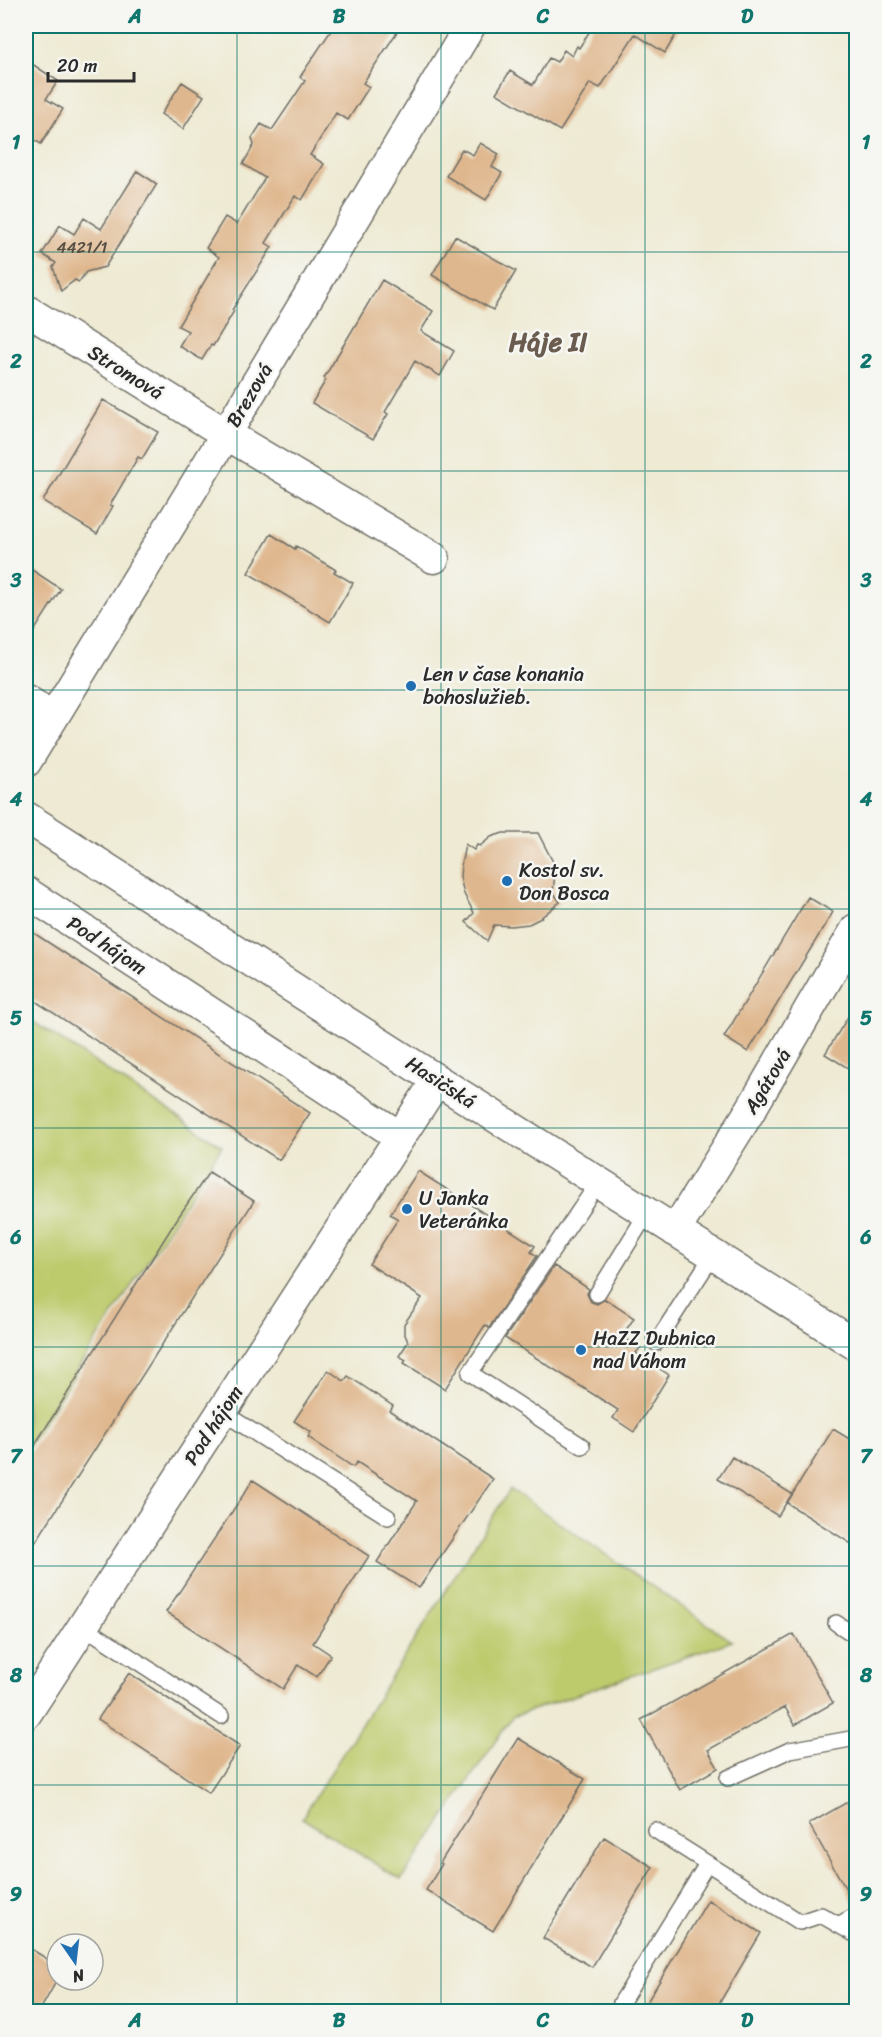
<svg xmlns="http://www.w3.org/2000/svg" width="882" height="2037" font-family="Sriracha,sans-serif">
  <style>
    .green { fill: #becb6d; stroke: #747b4c; stroke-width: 1.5 }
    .building { fill: #dfb78e }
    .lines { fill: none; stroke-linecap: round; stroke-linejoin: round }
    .lane-casing { stroke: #6f6e66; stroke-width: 18 }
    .street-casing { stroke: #6f6e66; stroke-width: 33 }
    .lane { stroke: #fff; stroke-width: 15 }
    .street { stroke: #fff; stroke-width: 30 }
    .grid { fill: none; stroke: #0f766e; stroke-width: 1.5; stroke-opacity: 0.55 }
    .poi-dot { fill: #1f6fb2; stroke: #f6f6f2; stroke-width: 2 }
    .labels { text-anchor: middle; stroke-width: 5; stroke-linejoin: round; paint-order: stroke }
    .number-label { font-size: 16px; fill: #584e44 }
    .street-label { font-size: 20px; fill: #2b2b2b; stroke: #f6f6f2 }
    .poi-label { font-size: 20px; fill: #2b2b2b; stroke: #f6f6f2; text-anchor: start }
    .district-label { font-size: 26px; font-weight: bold; fill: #6a5c4e; stroke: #f6f6f2 }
    .neatline { fill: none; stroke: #0f766e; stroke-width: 2 }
    .grid-label { font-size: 20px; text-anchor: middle; font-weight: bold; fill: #0f766e }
  </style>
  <rect width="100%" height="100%" fill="#f6f6f2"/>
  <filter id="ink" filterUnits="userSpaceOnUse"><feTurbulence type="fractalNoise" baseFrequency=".0167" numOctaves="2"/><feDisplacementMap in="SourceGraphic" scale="12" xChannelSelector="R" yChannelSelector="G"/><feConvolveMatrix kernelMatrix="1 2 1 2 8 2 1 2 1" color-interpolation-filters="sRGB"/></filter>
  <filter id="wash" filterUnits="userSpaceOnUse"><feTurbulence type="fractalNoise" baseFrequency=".008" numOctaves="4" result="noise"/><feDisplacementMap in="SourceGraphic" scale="24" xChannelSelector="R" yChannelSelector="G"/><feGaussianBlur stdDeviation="1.35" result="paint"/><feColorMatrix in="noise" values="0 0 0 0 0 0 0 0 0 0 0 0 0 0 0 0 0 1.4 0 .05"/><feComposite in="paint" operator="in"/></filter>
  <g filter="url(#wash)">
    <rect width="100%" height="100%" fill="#eeead3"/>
    <path class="green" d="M26,1017L222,1146L26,1449Z
      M510,1489L732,1641L512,1717L401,1880L302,1818Z"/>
    <g id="blocks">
      <path class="building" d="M334,26H401L363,83L369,87L348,120L336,113L310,155L324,164L302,200L295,196L266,243L272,247L232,310L234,311L213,346L211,345L202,360L179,346L188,331L178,326L219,257L206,248L225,217L237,224L265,178L243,164L254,145L252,138L261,124L272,130L305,81L300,77Z
        M593,26H681L665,53L635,34L600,88L590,83L560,131L496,93L510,71L533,85L549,58L557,62L564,50L572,56L577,46L579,48Z
        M26,60L58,81L46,99L63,109L41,144L26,135Z
        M182,82L204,96L183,129L161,114Z
        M480,143L499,154L492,167L502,173L486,200L446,176L462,149L473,155Z
        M137,171L157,184L105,267L86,272L79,282L75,280L61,291L53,267L56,263L42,254L60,225L74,234L84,218L101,229Z
        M455,236L516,271L493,310L432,275Z
        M382,280L433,311L421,331L454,351L440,376L415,361L385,412L388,414L373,439L312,403L326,380L324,378Z
        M103,400L158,432L142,459L138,457L110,505L113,506L97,534L43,501Z
        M271,534L295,549L296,546L336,570L334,572L353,583L330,622L248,573Z
        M26,566L61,589L26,644Z
        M503,833H538L553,862L555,873L553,892L560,902L539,919L529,924L512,926L494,925L487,941L466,922L474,913L464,894L460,877L461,866L465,844L474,850L477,845L480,846L491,837Z
        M808,897L833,912L748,1052L724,1037Z
        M26,928L310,1113L279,1160L26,995Z
        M856,1004V1073L825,1054Z
        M418,1171L535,1246L531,1252L537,1256L489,1328L485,1325L445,1389L404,1363L406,1360L399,1356L408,1342L404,1332V1324L422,1298L369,1264L398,1219L390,1214Z
        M209,1172L254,1201L26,1557V1459L177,1219Z
        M554,1266L589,1289L587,1294L591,1302L597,1304L605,1299L634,1318L622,1336L640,1348L636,1353L669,1375L634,1432L613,1418L618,1410L505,1338Z
        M328,1370L344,1381L348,1376L393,1406L390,1411L493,1479L419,1588L377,1562L417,1501L357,1462L353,1467L308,1437L311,1432L294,1421Z
        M833,1429L856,1443V1547L787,1503Z
        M732,1457L792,1494L778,1516L718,1479Z
        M253,1480L369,1556L313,1643L331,1655L317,1677L298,1665L283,1689L166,1612Z
        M794,1634L833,1703L795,1725L785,1707L708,1750L718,1768L680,1790L641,1720Z
        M129,1673L240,1746L209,1793L98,1719Z
        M518,1738L585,1779L493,1931L426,1890L442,1864L440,1863Z
        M856,1797V1905H855L809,1824Z
        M604,1837L653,1867L592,1967L543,1938Z
        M708,1900L761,1933L714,2012H641Z
        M26,1946L57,1965V1980L39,2012H26Z"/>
    </g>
  </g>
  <g filter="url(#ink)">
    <use href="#blocks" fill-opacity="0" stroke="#6f6e66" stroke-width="1.5"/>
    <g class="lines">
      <g class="lane-casing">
        <path id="lane" d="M597,1294L647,1213
          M656,1343L713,1255
          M222,1412L388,1517
          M582,1446L470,1373L598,1183
          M836,1623L856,1636
          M83,1626L221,1716
          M728,1778L790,1750L856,1738
          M655,1830L800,1922L821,1915L856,1935
          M838,1925L856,1915
          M626,2012L621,2003L707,1864"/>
      </g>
      <g class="street-casing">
        <path id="street" d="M26,310L226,434L434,558
          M26,700L53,717
          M26,762L226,434L470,26
          M26,817L437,1080L856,1345
          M26,892L399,1136
          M675,1231L750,1111L856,929
          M26,1714L437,1080"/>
      </g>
      <use href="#lane" class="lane"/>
      <use href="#street" class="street"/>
    </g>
  </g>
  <path class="grid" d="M237,26V2012M441,26V2012M645,26V2012M26,252H856M26,471H856M26,690H856M26,909H856M26,1128H856M26,1347H856M26,1566H856M26,1785H856"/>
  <g class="poi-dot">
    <circle cx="411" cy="686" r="6"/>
    <circle cx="507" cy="881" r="6"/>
    <circle cx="407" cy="1209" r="6"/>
    <circle cx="581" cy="1350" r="6"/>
  </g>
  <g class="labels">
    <g class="number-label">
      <text x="82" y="253">4421/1</text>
    </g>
    <g class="street-label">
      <text transform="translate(126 372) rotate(32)" y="7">Stromová</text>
      <text transform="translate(249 395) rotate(-59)" y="7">Brezová</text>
      <text transform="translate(107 945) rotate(33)" y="7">Pod hájom</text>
      <text transform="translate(767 1081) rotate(-59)" y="7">Agátová</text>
      <text transform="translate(441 1082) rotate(33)" y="7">Hasičská</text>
      <text transform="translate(213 1425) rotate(-57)" y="7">Pod hájom</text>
    </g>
    <g class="poi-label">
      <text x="423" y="681">Len v čase konania<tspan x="423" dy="23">bohoslužieb.</tspan></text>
      <text x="519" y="877">Kostol sv.<tspan x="519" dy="23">Don Bosca</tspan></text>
      <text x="419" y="1205">U Janka<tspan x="419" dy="23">Veteránka</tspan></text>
      <text x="593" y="1345">HaZZ Dubnica<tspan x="593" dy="23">nad Váhom</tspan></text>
    </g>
    <g class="district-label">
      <text x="548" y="351">Háje II</text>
    </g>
  </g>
  <rect width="882" height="2037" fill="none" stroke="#f6f6f2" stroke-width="66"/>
  <g transform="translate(75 1962) rotate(166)"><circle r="28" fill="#f6f6f2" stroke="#a5a5a2" stroke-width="1.5"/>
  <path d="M0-4.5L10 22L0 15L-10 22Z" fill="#1f6fb2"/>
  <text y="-9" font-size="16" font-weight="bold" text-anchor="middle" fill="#2b2b2b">N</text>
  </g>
  <path d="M48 72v9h86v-9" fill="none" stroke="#2b2b2b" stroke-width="3"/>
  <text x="57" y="72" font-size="18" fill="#2b2b2b" stroke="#f6f6f2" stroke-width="4.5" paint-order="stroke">20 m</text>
  <rect x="33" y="33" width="816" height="1971" class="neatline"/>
  <g class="grid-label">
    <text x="135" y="23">A</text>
    <text x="339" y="23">B</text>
    <text x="543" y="23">C</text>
    <text x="747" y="23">D</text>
    <text x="16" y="149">1</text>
    <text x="866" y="149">1</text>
    <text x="16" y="368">2</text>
    <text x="866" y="368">2</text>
    <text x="16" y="587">3</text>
    <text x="866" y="587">3</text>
    <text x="16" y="806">4</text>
    <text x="866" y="806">4</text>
    <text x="16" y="1025">5</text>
    <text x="866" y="1025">5</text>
    <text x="16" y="1244">6</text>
    <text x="866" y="1244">6</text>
    <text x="16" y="1463">7</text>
    <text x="866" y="1463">7</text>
    <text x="16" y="1682">8</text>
    <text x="866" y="1682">8</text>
    <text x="16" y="1901">9</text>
    <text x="866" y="1901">9</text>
    <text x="135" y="2027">A</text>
    <text x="339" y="2027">B</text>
    <text x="543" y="2027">C</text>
    <text x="747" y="2027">D</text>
  </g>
</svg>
